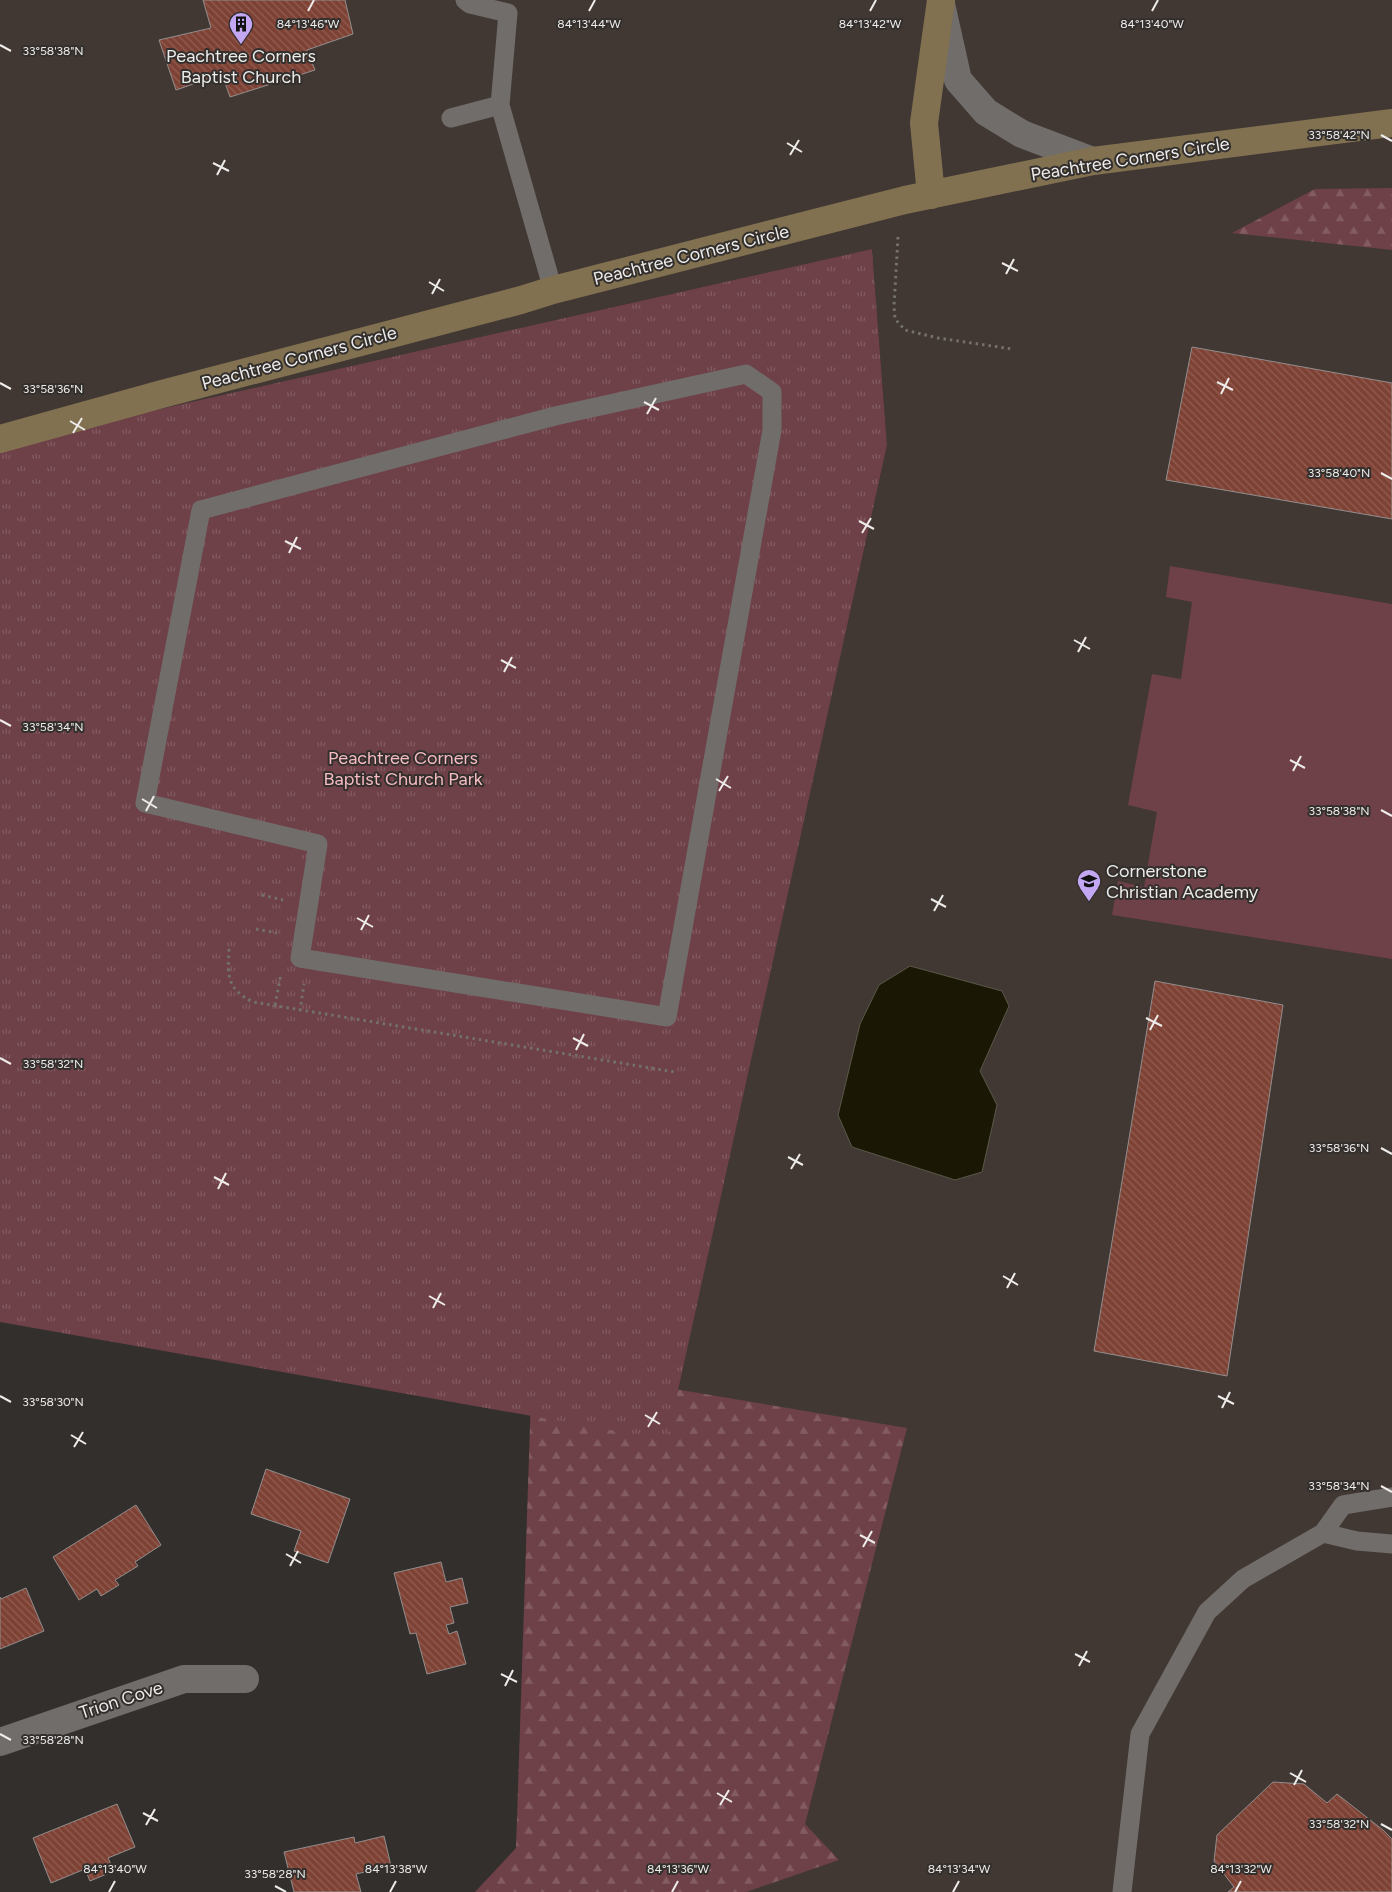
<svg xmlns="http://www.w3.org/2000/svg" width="1392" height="1892" font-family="Figtree,sans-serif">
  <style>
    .built { fill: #413833 }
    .grass { fill: #6e4047 }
    .forest { fill: url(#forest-firs) }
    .park { fill: url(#park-tufts) }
    .water { fill: #1a1804; stroke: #5a5849 }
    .building { fill: url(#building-back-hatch); stroke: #928e8d }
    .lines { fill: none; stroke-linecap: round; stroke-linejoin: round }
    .path { stroke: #73706e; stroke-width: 3; stroke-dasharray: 2.5 4; stroke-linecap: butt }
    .lane { stroke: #716d6b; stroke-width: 19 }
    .street { stroke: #716d6b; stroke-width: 28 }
    .secondary { stroke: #827151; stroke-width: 28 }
    .ticks { fill: none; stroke: #eeeceb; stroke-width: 2 }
    .labels { text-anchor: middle; stroke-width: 4; stroke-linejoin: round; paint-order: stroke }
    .poi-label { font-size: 18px; fill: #eeeceb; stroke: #322f2d }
    .street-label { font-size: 18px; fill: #eeeceb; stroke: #322f2d }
    .park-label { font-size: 18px; fill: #f7bbc2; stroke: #322f2d }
    .ticks-label { font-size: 12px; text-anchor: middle; fill: #eeeceb; stroke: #322f2d; stroke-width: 4; stroke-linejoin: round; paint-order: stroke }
  </style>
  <defs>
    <pattern id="forest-firs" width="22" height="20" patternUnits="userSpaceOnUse" patternTransform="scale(1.25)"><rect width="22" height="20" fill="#6e4047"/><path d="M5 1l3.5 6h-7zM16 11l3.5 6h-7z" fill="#835c62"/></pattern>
    <pattern id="park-tufts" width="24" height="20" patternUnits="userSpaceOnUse" patternTransform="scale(1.25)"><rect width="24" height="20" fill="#6e4047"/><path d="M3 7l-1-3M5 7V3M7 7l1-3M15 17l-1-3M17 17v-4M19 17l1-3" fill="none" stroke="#835c62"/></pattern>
    <pattern id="building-back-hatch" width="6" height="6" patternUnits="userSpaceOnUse" patternTransform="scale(1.25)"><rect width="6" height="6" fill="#7e4235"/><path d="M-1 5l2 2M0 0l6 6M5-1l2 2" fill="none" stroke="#915d52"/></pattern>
  </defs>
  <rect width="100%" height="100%" fill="#322f2d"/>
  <path class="built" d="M0,0H1392V1892H573L684,1358L887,445L872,249L0,445Z"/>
  <path class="grass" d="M1170,566L1392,604V959L1112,915L1118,881L1144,887L1157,812L1128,805L1152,674L1181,679L1192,602L1166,597Z"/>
  <path class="forest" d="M1392,188V250L1232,233L1315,189Z
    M532,1365L907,1428L805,1824L839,1860L746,1892H475L516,1848Z"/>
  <path class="park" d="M872,249L887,445L667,1440L0,1322V445Z"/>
  <path class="water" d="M910,966L1002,991L1009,1006L980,1071L997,1105L982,1172L955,1180L852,1147L838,1115L860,1024L879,985Z"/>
  <path class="building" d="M203,0H345L353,34L307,50L315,70L230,97L222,74L176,90L159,40L211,28Z
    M1192,347L1392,383V519L1166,480Z
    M1155,981L1283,1005L1227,1376L1094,1351Z
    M266,1469L350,1499L328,1563L294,1551L301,1531L251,1514Z
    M136,1505L161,1545L135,1562L138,1566L115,1580L119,1585L101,1596L97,1589L79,1600L53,1557Z
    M441,1562L446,1582L462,1578L468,1603L450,1607L454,1623L446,1625L449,1634L457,1631L466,1664L427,1674L416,1633L410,1634L394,1573Z
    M26,1588L44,1631L0,1649V1597L1,1599Z
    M1273,1782L1304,1784L1327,1803L1337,1794L1383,1830L1392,1839V1892H1228L1234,1887L1214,1861L1217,1835Z
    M117,1804L135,1847L108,1858L114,1871L90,1881L85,1869L51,1883L33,1838Z
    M384,1836L391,1866L356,1874L361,1892H294L284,1852L354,1837L355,1843Z"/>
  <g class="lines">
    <path class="path" d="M898,237L894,306L895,319L905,330L938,338L1012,349
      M262,895L283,900
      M256,929L277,933
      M229,949C228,977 226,988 253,1002L675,1072
      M275,1005L281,974
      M300,1011L304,984"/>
    <path class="lane" d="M465,0L470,4L508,13L500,105L553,290
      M451,118L500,105
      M746,374L772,392V430L667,1017L300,958L318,844L145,803L201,510L555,416Z
      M1323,1533L1357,1541L1392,1544
      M1122,1892L1140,1734L1207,1612L1243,1579L1323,1533L1343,1505L1392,1497"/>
    <path class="street" d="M941,4L958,80L986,112L1022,134L1093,161
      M0,1742L184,1679H245"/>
    <path class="secondary" d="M931,195L924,123L941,0
      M0,439L162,394L521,300L553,290L905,200L1093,161L1392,123"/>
  </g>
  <path class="ticks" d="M308,11L314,0M589,11L595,0M870,11L876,0M1152,11L1158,0M0,45L11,51M1381,135L1392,141M787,143L802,152M790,155L799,140M213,163L229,171M217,175L225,160M1002,263L1018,271M1006,274L1014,259M429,282L444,291M432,294L440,279M1217,382L1233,390M0,383L11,389M1221,394L1229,378M644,402L659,410M647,414L656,398M70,421L85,430M73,433L82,418M1381,473L1392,479M859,521L874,529M862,533L871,518M285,541L301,549M289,553L297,537M1074,640L1090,649M1078,652L1086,637M501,660L516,668M504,672L512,657M0,720L11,726M1290,760L1305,768M1293,771L1301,756M716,779L731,788M719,791L728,776M142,799L157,808M1381,810L1392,816M146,811L154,796M931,899L946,907M934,911L943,895M357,918L373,927M361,930L369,915M1146,1018L1162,1026M1150,1030L1158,1015M573,1038L588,1046M576,1050L584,1034M0,1058L11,1064M1381,1148L1392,1154M788,1157L803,1165M791,1169L800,1154M214,1177L229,1185M218,1189L226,1173M1003,1276L1018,1285M1007,1288L1015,1273M429,1296L445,1305M433,1308L441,1293M0,1396L11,1402M1218,1396L1234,1404M1222,1408L1230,1392M645,1415L660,1424M648,1427L657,1412M71,1435L86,1444M74,1447L83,1432M1381,1486L1392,1492M860,1535L875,1543M863,1547L872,1531M286,1554L301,1563M290,1566L298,1551M1075,1654L1090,1662M1079,1666L1087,1651M501,1674L517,1682M505,1686L513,1670M0,1734L11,1740M1290,1773L1306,1782M1294,1785L1302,1770M717,1793L732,1802M720,1805L729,1790M143,1813L158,1821M1381,1824L1392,1830M146,1825L155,1809M275,1886L286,1892M109,1892L115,1881M390,1892L396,1881M672,1892L678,1881M953,1892L959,1881M1235,1892L1241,1881"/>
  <defs>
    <g id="building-pin" transform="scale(1.25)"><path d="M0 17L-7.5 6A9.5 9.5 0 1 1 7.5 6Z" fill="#c3a7f2" stroke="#322f2d"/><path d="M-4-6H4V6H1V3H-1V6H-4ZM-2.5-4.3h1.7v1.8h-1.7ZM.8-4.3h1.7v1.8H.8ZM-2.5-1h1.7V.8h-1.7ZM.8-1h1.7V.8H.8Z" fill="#111"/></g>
    <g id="school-pin" transform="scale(1.25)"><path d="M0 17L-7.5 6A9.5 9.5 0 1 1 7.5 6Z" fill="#c3a7f2" stroke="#322f2d"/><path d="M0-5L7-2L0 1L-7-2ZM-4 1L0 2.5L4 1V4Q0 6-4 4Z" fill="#111"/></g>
  </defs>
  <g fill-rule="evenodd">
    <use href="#building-pin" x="241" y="24"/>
    <use href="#school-pin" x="1089" y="881"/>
  </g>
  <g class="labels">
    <g class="poi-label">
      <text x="241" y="62">Peachtree Corners<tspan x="241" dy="21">Baptist Church</tspan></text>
      <text x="1106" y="877" text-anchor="start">Cornerstone<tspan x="1106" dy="21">Christian Academy</tspan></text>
    </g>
    <g class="street-label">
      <text transform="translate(1130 159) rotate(-9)" y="6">Peachtree Corners Circle</text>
      <text transform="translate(691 255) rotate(-14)" y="6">Peachtree Corners Circle</text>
      <text transform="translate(299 358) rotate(-15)" y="6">Peachtree Corners Circle</text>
      <text transform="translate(121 1700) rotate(-18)" y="6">Trion Cove</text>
    </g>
    <g class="park-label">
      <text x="403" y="764">Peachtree Corners<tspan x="403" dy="21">Baptist Church Park</tspan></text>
    </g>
  </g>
  <g class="ticks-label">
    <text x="308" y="28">84°13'46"W</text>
    <text x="589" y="28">84°13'44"W</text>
    <text x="870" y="28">84°13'42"W</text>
    <text x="1152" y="28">84°13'40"W</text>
    <text x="53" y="55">33°58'38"N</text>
    <text x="1339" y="139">33°58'42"N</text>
    <text x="53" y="393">33°58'36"N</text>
    <text x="1339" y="477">33°58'40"N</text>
    <text x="53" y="731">33°58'34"N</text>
    <text x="1339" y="815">33°58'38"N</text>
    <text x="53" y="1068">33°58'32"N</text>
    <text x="1339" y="1152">33°58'36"N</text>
    <text x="53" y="1406">33°58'30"N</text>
    <text x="1339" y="1490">33°58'34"N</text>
    <text x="53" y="1744">33°58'28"N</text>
    <text x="1339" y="1828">33°58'32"N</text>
    <text x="115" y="1873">84°13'40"W</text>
    <text x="396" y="1873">84°13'38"W</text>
    <text x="678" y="1873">84°13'36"W</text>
    <text x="959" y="1873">84°13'34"W</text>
    <text x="1241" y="1873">84°13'32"W</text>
    <text x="275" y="1878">33°58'28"N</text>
  </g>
</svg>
